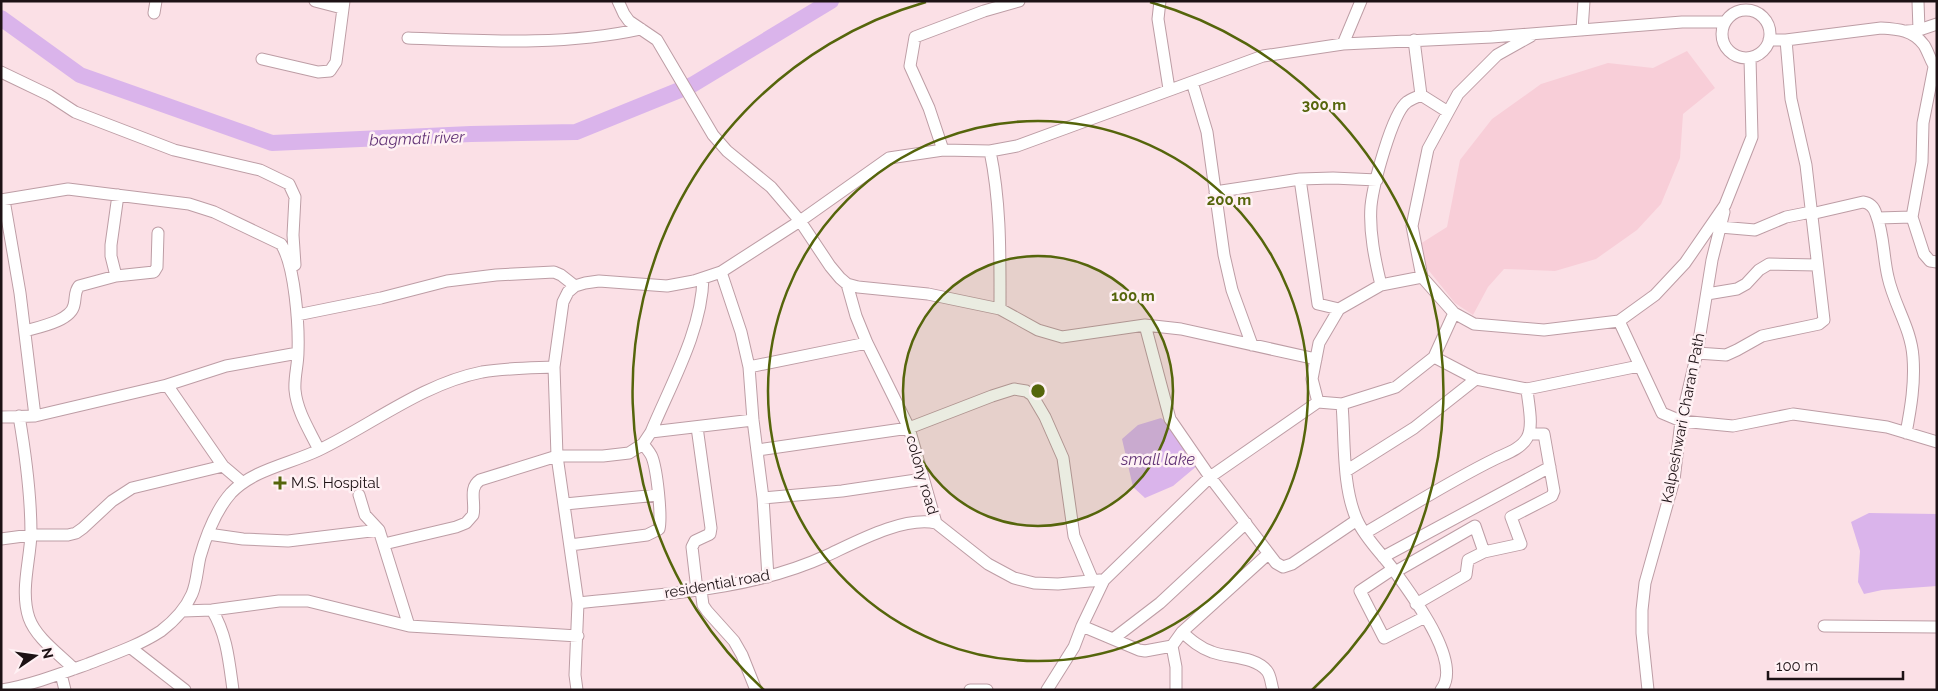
<svg xmlns="http://www.w3.org/2000/svg" width="1938" height="691" font-family="Raleway,sans-serif">
  <style>
    .built { fill: #f8ced8 }
    .water { fill: #dab4eb }
    .lines { fill: none; stroke-linecap: round; stroke-linejoin: round }
    .river { stroke: #dab4eb; stroke-width: 16 }
    .minor-casing { stroke: #bd9da5; stroke-width: 13 }
    .minor { stroke: #fff; stroke-width: 11 }
    .ring { fill: none; stroke: #55650b; stroke-width: 2.5 }
    .poi-dot { fill: #55650b; stroke: #fff1f4; stroke-width: 2 }
    .labels { text-anchor: middle; stroke-width: 5; stroke-linejoin: round; paint-order: stroke }
    .street-label { font-size: 15px; fill: #1d1215; stroke: #fff1f4 }
    .poi-label { font-size: 15px; fill: #1d1215; stroke: #fff1f4; text-anchor: start }
    .water-label { font-size: 16px; font-style: italic; fill: #633577; stroke: #fff1f4 }
    .centre { fill: #55650b; stroke: #fff1f4; stroke-width: 2.5 }
    .ring-label { font-size: 15px; text-anchor: middle; font-weight: bold; fill: #55650b; stroke: #fff1f4; stroke-width: 5; stroke-linejoin: round; paint-order: stroke }
  </style>
  <rect width="100%" height="100%" fill="#fbe0e6"/>
  <path class="built" d="M1687,51L1715,88L1683,114L1680,158L1661,204L1637,230L1596,259L1555,271L1504,269L1488,287L1473,315L1455,303L1426,267L1420,244L1447,227L1460,160L1492,119L1541,84L1608,63L1653,68Z"/>
  <path class="water" d="M1161,418L1176,429L1198,465L1173,486L1145,498L1133,487L1122,439L1138,425Z
    M1869,513L1937,514V586L1882,590L1864,594L1858,582L1860,551L1851,522Z"/>
  <g class="lines">
    <path class="river" d="M1,18L80,75L272,143L471,134L576,132L692,85L831,1"/>
    <g class="minor-casing">
      <path id="minor" d="M315,1L342,8
        M618,1L624,14L629,21L657,40L713,135L727,151L771,187L800,221L830,266L840,278L847,284L858,287L928,294L1000,309L1038,330L1062,337L1145,325L1181,329L1316,359
        M1160,1L1158,19L1169,89
        M1918,1L1919,30
        M1722 34a24 24 0 1 1 48 0a24 24 0 1 1-48 0Z
        M154,13L156,1
        M1582,30L1584,1
        M1907,31L1919,30L1937,24
        M1531,36L1497,55L1458,94L1428,149L1412,226L1422,277L1454,313L1474,324L1544,330L1619,321L1655,295L1685,263L1725,205L1752,137L1750,58
        M408,38C486,41 564,46 641,29
        M1414,40L1421,95L1448,112
        M1769,40H1786L1881,28C1898,29 1913,30 1924,45C1929,53 1931,63 1937,70
        M1343,44L1361,1
        M262,59L318,72L330,71L336,62L344,1
        M1934,67L1923,123L1922,162L1912,217L1924,254L1930,261L1937,262
        M1,72L49,95L75,112L174,150L260,170L289,184L295,197L293,235L295,265
        M1192,82L1207,132L1224,255L1232,290L1252,345
        M943,150L929,108L910,66L915,37L984,11L1019,1
        M990,151C1001,204 1000,255 1000,309
        M1300,179L1333,178L1377,180
        M1215,192L1300,179L1318,304L1339,309
        M1,200L68,189L189,204L214,212L281,244C295,265 299,326 298,352C298,365 294,377 295,390C297,412 310,431 319,450
        M4,200L20,293L35,416
        M1811,214L1863,202C1870,203 1874,207 1876,214C1884,234 1883,256 1888,277C1894,305 1911,328 1913,357C1915,383 1911,407 1906,433
        M1878,218L1912,217
        M1720,227L1755,230L1786,217L1811,212
        M721,272L741,332L749,367L753,420L763,498L768,577
        M116,276L111,256V245L118,195
        M847,284L856,316L867,343L909,428L936,523L988,564L1014,578L1034,583L1058,584L1100,580
        M1381,285C1375,260 1369,232 1371,206C1373,186 1392,113 1407,102C1411,99 1417,97 1421,95
        M1707,294L1737,289L1746,284L1759,270L1769,264L1817,265
        M297,315L381,298L447,281L496,275L554,272L561,275L575,286
        M1619,321L1662,413L1681,421L1733,426L1793,414L1887,427L1937,442
        M1145,325L1170,419L1210,477L1276,563L1283,567L1292,564L1357,520
        M25,331C39,327 71,321 74,305C76,298 74,292 79,286L116,276L154,272L157,267L158,233
        M1697,353L1726,355L1737,350L1762,336L1819,324L1824,320L1806,165L1791,99L1786,40
        M1434,357L1476,379L1527,389L1639,366
        M749,367L867,343
        M167,385L226,366L298,353
        M1318,402L1312,379L1319,343L1339,309L1381,285L1422,277
        M1342,404C1345,440 1342,487 1357,520C1365,538 1381,553 1393,569C1410,593 1464,662 1441,690
        M19,416C26,457 31,493 31,534C30,561 20,591 29,618C36,638 59,654 74,669
        M1,417L35,416L167,385L223,466L243,483
        M651,432L753,420
        M758,450L909,428L992,396L1014,389L1026,391L1032,395L1045,417L1063,458L1074,536L1093,581
        M1346,471L1414,428L1476,379
        M359,495L365,515L379,530L409,626
        M763,498L842,491L923,479
        M565,504L658,495
        M1365,533C1408,508 1450,481 1495,459C1505,454 1521,449 1527,438C1534,426 1528,403 1527,389
        M208,534L243,539L288,541L379,530
        M1,539L31,535H68L76,533L83,528L112,501L132,488L223,466
        M384,544L456,527L466,523L473,515C476,503 468,488 480,480L557,456H603L629,453L643,444L651,432C671,384 702,330 703,278
        M570,545L647,535L659,529C662,516 657,470 652,457C650,452 646,448 643,444
        M1484,552L1521,544L1511,517L1552,496L1554,491L1544,434H1529
        M1383,557L1550,467
        M1393,569L1360,591L1384,638L1425,617
        M1395,572L1475,526L1484,552L1468,560L1466,575L1416,604
        M697,590L692,547L695,541L710,534L711,528L697,427
        M701,590L703,605L707,611L734,641L742,655L756,690
        M578,603C661,594 749,591 826,556C856,542 903,516 936,523
        M212,610C227,635 229,661 233,690
        M183,611L212,610L279,601H308L409,626L578,636
        M1082,626L1139,650L1145,651L1172,646
        M1824,626L1937,627
        M1182,632C1191,640 1200,648 1212,652C1228,658 1255,656 1267,671C1271,676 1271,684 1273,690
        M1113,639L1160,603L1246,523
        M131,648L185,690
        M61,674L65,690
        M2,690C31,685 60,674 88,664C113,654 138,646 161,631C174,621 185,610 192,594C197,582 197,570 200,557C206,536 216,510 231,493C254,469 290,464 319,450C373,424 422,384 482,372C506,368 530,368 554,367
        M577,690L575,675L578,603L557,456L554,367L563,302L568,292L575,286L585,283L599,281L667,286L694,281L721,272L800,221L889,158L943,150L990,151L1017,146L1263,56L1343,44L1492,37L1682,22H1724
        M970,690H987
        M1047,690L1074,647L1082,626L1104,580L1210,477L1318,402L1342,404L1396,387L1434,357L1454,313
        M1176,690V667L1172,646L1182,632L1268,554
        M1648,690L1642,633V610L1645,583L1674,480L1681,421L1697,353L1712,260L1724,212"/>
    </g>
    <use href="#minor" class="minor"/>
  </g>
  <circle cx="1038" cy="391" r="135" fill="#55650b" fill-opacity=".12"/>
  <g class="ring">
    <circle cx="1038" cy="391" r="135"/>
    <circle cx="1038" cy="391" r="270"/>
    <path d="M764 690A405 405 0 0 1 926 2M1150 2A405 405 0 0 1 1312 690"/>
  </g>
  <path class="poi-dot" d="M277.5 475.5h5v5h5v5h-5v5h-5v-5h-5v-5h5z"/>
  <g class="labels">
    <g class="street-label">
      <text transform="translate(1683 418) rotate(-79)" y="5">Kalpeshwari Charan Path</text>
      <text transform="translate(922 475) rotate(74)" y="5">colony road</text>
      <text transform="translate(717 584) rotate(-10)" y="5">residential road</text>
    </g>
    <g class="poi-label">
      <text x="291" y="488">M.S. Hospital</text>
    </g>
    <g class="water-label">
      <text transform="translate(417 138) rotate(-2)" y="6">bagmati river</text>
      <text x="1158" y="465">small lake</text>
    </g>
  </g>
  <circle cx="1038" cy="391" r="8" class="centre"/>
  <g class="ring-label">
    <text x="1324" y="110">300 m</text>
    <text x="1229" y="205">200 m</text>
    <text x="1133" y="301">100 m</text>
  </g>
  <rect width="1938" height="691" fill="none" stroke="#1d1215" stroke-width="5"/>
  <g transform="translate(35 656) rotate(77)" stroke="#fff1f4" stroke-width="4" paint-order="stroke">
  <path d="M0-4L9 19L0 12L-9 19Z" fill="#1d1215"/>
  <text y="-8" font-size="14" font-weight="bold" text-anchor="middle" fill="#1d1215">N</text>
  </g>
  <path d="M1768 671v8h135v-8" fill="none" stroke="#1d1215" stroke-width="2.5"/>
  <text x="1776" y="671" font-size="15" fill="#1d1215" stroke="#fff1f4" stroke-width="4" paint-order="stroke">100 m</text>
</svg>
